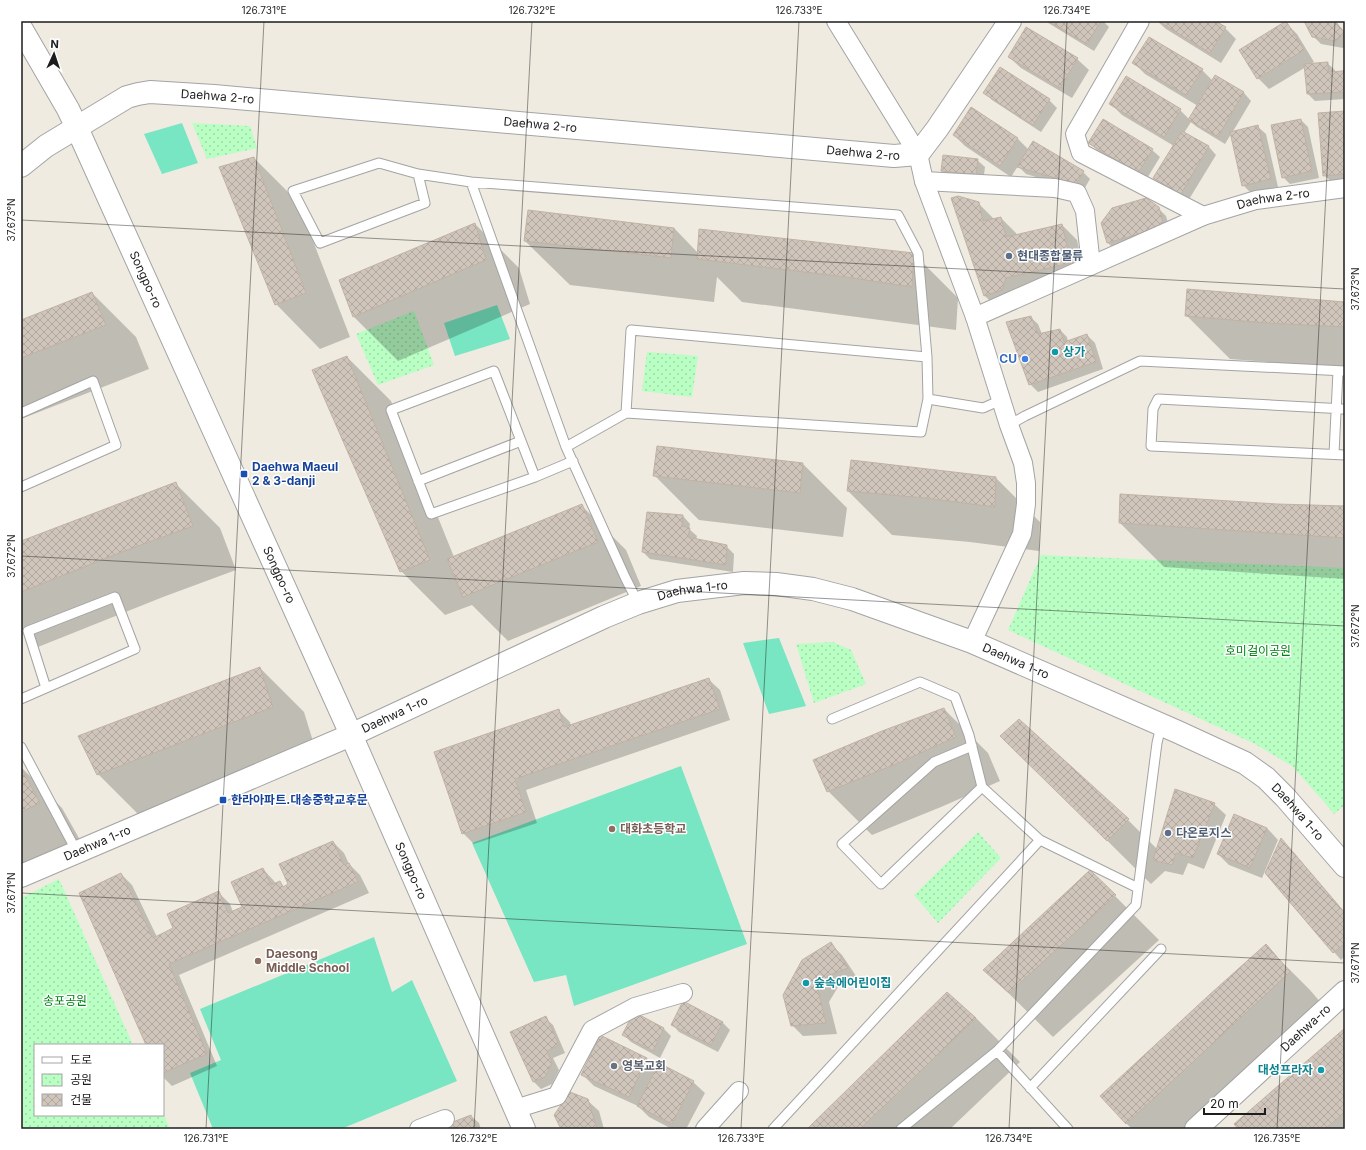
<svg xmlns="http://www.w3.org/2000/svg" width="1366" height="1150" font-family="Inter,'Noto Sans KR',sans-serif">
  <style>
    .park { fill: url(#park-dots) }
    .pitch { fill: #78e6c2 }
    .shadow { fill: #0003 }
    .building { fill: url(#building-cross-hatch); stroke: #c2b2a3 }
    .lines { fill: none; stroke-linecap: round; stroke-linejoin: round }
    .service-casing { stroke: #a4a4a4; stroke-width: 11 }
    .minor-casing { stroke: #a4a4a4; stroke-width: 20 }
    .tertiary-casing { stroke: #a4a4a4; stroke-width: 24 }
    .service { stroke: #fff; stroke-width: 9 }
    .minor { stroke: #fff; stroke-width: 18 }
    .tertiary { stroke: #fff; stroke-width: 22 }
    .ticks { fill: none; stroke: #1d1d1d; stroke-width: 1; stroke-opacity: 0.45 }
    .service-dot { fill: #5c6f8a; stroke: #fff; stroke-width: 1.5 }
    .culture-dot { fill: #0f9aa8; stroke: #fff; stroke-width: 1.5 }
    .shop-dot { fill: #3f7fe0; stroke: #fff; stroke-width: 1.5 }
    .transit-dot { fill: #1a4fb4; stroke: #fff; stroke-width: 1.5 }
    .education-dot { fill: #8d6e63; stroke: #fff; stroke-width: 1.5 }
    .worship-dot { fill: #6b7280; stroke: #fff; stroke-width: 1.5 }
    .labels { text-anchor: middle; stroke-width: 3; stroke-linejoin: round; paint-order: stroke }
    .street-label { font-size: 12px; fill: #1d1d1d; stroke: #fff }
    .service-label { font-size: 12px; font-weight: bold; fill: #4e5e75; stroke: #fff; text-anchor: start }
    .culture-label { font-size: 12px; font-weight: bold; fill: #0d838f; stroke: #fff; text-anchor: start }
    .shop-label { font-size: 12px; font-weight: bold; fill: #366cbe; stroke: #fff; text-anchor: end }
    .transit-label { font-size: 12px; font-weight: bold; fill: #164399; stroke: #fff; text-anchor: start }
    .park-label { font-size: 12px; fill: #028315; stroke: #fff }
    .education-label { font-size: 12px; font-weight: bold; fill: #785e54; stroke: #fff; text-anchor: start }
    .worship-label { font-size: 12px; font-weight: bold; fill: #5b616d; stroke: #fff; text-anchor: start }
    .neatline { fill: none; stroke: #1d1d1d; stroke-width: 1.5 }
    .ticks-label { font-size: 10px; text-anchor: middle; fill: #1d1d1d }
  </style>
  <defs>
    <pattern id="park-dots" width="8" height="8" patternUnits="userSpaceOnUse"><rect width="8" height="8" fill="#b9fec3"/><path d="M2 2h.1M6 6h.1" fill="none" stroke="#9fd9a7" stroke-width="1.8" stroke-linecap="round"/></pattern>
    <pattern id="building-cross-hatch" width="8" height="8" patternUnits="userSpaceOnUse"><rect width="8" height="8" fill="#cfc5ba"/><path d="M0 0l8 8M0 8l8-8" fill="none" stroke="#b1a99f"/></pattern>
  </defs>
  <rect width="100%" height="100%" fill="#efebe1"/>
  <path class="park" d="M192,123L250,126L257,148L207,159Z
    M414,311L434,365L378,385L356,334Z
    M647,352L698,356L692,397L642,391Z
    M1041,555L1345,568V805L1334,814L1325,803L1292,766L1255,744L1008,630Z
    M833,642L851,650L866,684L814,703L796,644Z
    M978,832L1001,858L938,923L914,895Z
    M59,879L133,1045H35V1115H163V1113L170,1129H21V898Z"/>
  <path class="pitch" d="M182,123L198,163L162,174L144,134Z
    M497,305L510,339L455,356L444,323Z
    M779,638L806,706L769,714L743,643Z
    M681,766L747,944L574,1006L566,975L534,982L472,843Z
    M374,937L392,992L412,980L457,1081L341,1129H213L190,1073L221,1060L200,1009Z"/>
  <path class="shadow" d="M1045,21H1103L1109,27L1094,51Z
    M1157,21H1213L1225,28L1236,39L1221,63L1166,29Z
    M1306,21H1335L1345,33V47L1343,48L1321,44L1313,36Z
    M1285,22L1297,34L1314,62L1310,64L1327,63L1335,70V72H1343L1345,70V99L1315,101L1308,94L1306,67L1269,89L1258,78Z
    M1009,57L1077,59L1089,70L1072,98L1021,68Z
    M1134,63L1202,70L1213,81L1216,76L1244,93L1251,101L1232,133L1258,127L1266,134L1278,187L1251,193L1243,185L1231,134L1225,144L1197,127L1191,122L1184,133L1209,147L1216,155L1188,201L1162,185L1154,178L1174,146L1122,115L1111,104L1180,110L1190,120L1198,106L1145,74Z
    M1000,69L1049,100L1057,108L1041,132L992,100L985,93Z
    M1345,112V186H1336L1324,175Z
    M1301,120L1308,127L1319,178L1290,184L1283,177Z
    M954,135L1018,139L1029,150L1083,172L1090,179L1083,191L1026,174L1018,166L1011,177L965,146Z
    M1090,143L1152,150L1160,157L1146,180L1097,150Z
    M254,158L298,202L350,337L320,349L276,304Z
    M977,160L985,167L983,182L949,178L942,171Z
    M952,199L978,203L994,219L1001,218L1016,233L1017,235L1062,225L1077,240L1085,278L1021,292L1000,311L985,296Z
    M1158,208L1166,216L1171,234L1115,250L1108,243Z
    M475,224L519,268L530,304L398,361L354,317L340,281Z
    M674,228L698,253L914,254L958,298L956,330L742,302L717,277L714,302L570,285L525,241Z
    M92,293L136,337L149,369L21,419V321Z
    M1345,303V368L1230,359L1186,315Z
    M1030,317L1038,324L1042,334L1060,330L1067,337L1068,342L1087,335L1095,343L1103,369L1038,392L1030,384Z
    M347,357L391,401L454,557L582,506L626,550L641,586L508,641L472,605L445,615L401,571Z
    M803,464L847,508L843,537L699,520L655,476Z
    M996,478L1040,522L1039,551L970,542L892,535L848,491Z
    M176,484L220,528L236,570L163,597L38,647L21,629V542Z
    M1277,505L1345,507V579L1164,567L1120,523Z
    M683,516L690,524L689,529L697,536L696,540L726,546L734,554L733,572L650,559L643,552Z
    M260,668L304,712L316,751L142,818L98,774Z
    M708,679L720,690L730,720L526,790L537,823L474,844L463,833L558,710L570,722L571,726Z
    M944,709L988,753L1000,781L941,807L872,835L828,791Z
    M1019,720L1128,820L1157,849L1214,804L1226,815L1204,869L1188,863L1183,875L1165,871L1151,884L1046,780Z
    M21,767L62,808L84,847L21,876Z
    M1234,815L1267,828L1278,840L1262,878L1229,865L1218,854Z
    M333,842L344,853L349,864L360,875L369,893L179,975L217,1066L172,1086L163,1077V1045H147L121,874L132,885L157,937L175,929L218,892L230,904L233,912L243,908L263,869L274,881L276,884L280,882L284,887L289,885Z
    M1289,847L1345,913V956L1341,960L1334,952Z
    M1115,896L1159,940L1053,1037L985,970Z
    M831,944L842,955L858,979L838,987L829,1002L837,1034L803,1036L792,1025Z
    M1266,946L1310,990L1333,1017L1211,1129H1132L1126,1123Z
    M947,993L976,1018L1020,1062L950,1129H809Z
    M635,1014L664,1029L671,1036L660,1058L631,1042L624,1035Z
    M545,1018L553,1025L565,1053L553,1058L559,1070L552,1084L541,1089L534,1082L512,1033Z
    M722,1022L730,1030L718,1052L679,1032L672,1024Z
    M1345,1030V1125L1341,1129H1240Z
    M601,1037L647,1059L657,1069L693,1082L705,1093L686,1129H672L649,1117L638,1106L594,1086L583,1075Z
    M587,1100L599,1111L604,1129H563Z
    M471,1116L479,1123L481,1129H447Z"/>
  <path class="building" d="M1048,21H1101L1087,44Z
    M1158,21H1215L1226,27L1210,53Z
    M1286,21L1304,50L1257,79L1239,50Z
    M1304,21H1335L1345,33L1336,41L1312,37Z
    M1026,27L1078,58L1060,88L1008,57Z
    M1149,37L1203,69L1186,95L1132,63Z
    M1328,62V72L1343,71L1345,68V92L1307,94L1304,64Z
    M1000,67L1050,99L1033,125L983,93Z
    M1215,75L1244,92L1218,137L1188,120Z
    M1126,76L1181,109L1164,137L1109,104Z
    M971,107L1018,138L1000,166L953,135Z
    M1345,111V174L1323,176L1318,113Z
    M1103,119L1153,149L1138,173L1088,143Z
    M1301,119L1312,171L1282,178L1271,125Z
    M1258,125L1271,179L1242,186L1230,132Z
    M1182,131L1209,146L1181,194L1153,178Z
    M1033,141L1084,171L1076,184L1017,167Z
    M943,155L978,159L976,175L941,171Z
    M254,157L306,293L275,305L219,167Z
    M958,196L979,202L983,221L1001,217L1006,237L1062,224L1071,263L1006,278L1002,290L984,296L951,198Z
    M1146,198L1159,207L1164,227L1107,243L1101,223L1112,208Z
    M528,210L674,228L671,258L524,241Z
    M475,223L486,260L353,317L339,280Z
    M699,229L914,253L912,287L846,277L697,259Z
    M1187,289L1345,302V327L1267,323L1185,316Z
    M92,292L106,325L21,358V320Z
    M1031,316L1038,334L1060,329L1064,342L1087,334L1096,362L1029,385L1006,322Z
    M347,356L430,560L400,572L312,370Z
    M657,446L803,463L800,493L653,476Z
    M851,460L996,477L995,507L925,498L847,491Z
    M176,482L193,526L119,553L21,592V541Z
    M1120,494L1277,504L1345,506V538L1119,523Z
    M582,504L598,542L463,597L447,559Z
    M647,512L683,515L682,526L690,528L688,537L727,545L726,565L642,552Z
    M260,667L273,707L97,775L78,736Z
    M709,678L720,709L515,779L526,812L462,834L434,752L559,709L564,727Z
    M944,708L956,737L896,764L827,792L813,760L882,731Z
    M1019,719L1129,819L1107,841L1000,736Z
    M21,768L40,803L21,812Z
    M1175,789L1215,803L1193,858L1176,853L1172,865L1153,860Z
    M1234,814L1267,828L1250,868L1217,854Z
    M1281,838L1345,913V943L1333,953L1265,873Z
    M333,841L344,865L349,863L358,882L169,964L207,1054L163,1073V1045H146L79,893L121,873L153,938L173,928L167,914L219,891L228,913L242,907L231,882L263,868L271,885L280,881L283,887L288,884L279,864Z
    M1090,870L1116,895L1009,993L983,970Z
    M831,942L848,968L827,976L818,990L826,1023L791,1026L783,995L802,960Z
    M1266,944L1290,972L1126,1124L1100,1096L1208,996Z
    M947,992L976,1018L860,1129H807Z
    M683,1001L723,1022L711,1045L671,1025Z
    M634,1012L664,1028L653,1051L622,1035Z
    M546,1016L559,1045L547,1051L552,1063L545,1077L533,1082L510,1032Z
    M1345,1028V1112L1325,1129H1320L1318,1127L1316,1129H1238L1234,1124Z
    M600,1035L647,1058L629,1097L581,1075Z
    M659,1063L694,1081L672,1124L637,1106Z
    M570,1092L588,1099L597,1129H561L554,1115Z
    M471,1115L477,1129H446L445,1125Z"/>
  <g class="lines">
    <g class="service-casing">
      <path id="service" d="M418,174L425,203L320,243L293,191L379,163L418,174L471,182L898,215L918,253L927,357L928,399L921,432L626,413L566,447
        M471,182L566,447L625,577L638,603
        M928,399L983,408L1001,400
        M1345,409L1158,399L1153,409L1151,446L1345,455
        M21,413L93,381L116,445L21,487
        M626,413L631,330L927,357
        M1009,425L1025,416L1140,361L1345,371
        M1334,454L1338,371
        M535,477L494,371L391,410L431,514L535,477L573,461
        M418,481L521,441
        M21,699L135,649L115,597L28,631L46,688
        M832,719L920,682L955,697L969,735L982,787L1040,840L1138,888
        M972,746L934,762L842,844L881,884L982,787
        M21,747L77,852
        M997,1051L1068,1129
        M1030,1088L1161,949
        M773,1129L1040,840
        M901,1129L997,1051L1136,905L1157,743L1161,726"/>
    </g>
    <g class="minor-casing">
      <g id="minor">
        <path d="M836,21L918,154L924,181L975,317L1009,425L1023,463L1026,483V504L1022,534L972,642"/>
        <path d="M1140,21L1075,134L1081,153L1203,216"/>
        <path d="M924,181L1055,188L1077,193L1085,211L1091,265"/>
        <path id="s1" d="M975,317L1203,216L1256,200L1345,188"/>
        <path d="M515,1109L557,1096L592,1030L635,1007L683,993"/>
        <path d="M419,1129L445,1119"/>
        <path d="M705,1129L739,1091"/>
      </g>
    </g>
    <g class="tertiary-casing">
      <g id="tertiary">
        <path id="s2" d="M21,28L68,109L77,128L345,721L524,1129"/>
        <path id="s3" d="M21,166L46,146L127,97L138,94L150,92L214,96L894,156L918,154L937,129L1010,21"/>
        <path id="s4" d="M21,876L351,735L604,617L638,603L677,591L744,583L776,584L813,589L852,599L972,642L1178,732L1245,763L1266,778L1285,797L1345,866"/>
        <path id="s5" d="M1196,1129L1345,992"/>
      </g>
    </g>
    <use href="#service" class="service"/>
    <use href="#minor" class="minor"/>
    <use href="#tertiary" class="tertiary"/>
  </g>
  <path class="ticks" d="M21,220L1345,289M21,556L1345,626M21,893L1345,963M206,1129L264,21M474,1129L532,21M741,1129L799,21M1009,1129L1067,21M1277,1129L1335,21"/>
  <g class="service-dot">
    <circle cx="1009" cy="256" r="4"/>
    <circle cx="1168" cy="833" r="4"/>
  </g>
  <g class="culture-dot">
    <circle cx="1055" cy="352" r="4"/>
    <circle cx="806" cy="983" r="4"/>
    <circle cx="1321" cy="1070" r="4"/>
  </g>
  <circle class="shop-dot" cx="1025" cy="359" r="4"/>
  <g class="transit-dot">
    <rect x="240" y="470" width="8" height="8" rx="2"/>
    <rect x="219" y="796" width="8" height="8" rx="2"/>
  </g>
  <g class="education-dot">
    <circle cx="612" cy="829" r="4"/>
    <circle cx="258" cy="961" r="4"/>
  </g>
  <circle class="worship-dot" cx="614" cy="1066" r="4"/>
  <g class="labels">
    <g class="street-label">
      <text dy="4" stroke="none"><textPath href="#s3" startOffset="218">Daehwa 2-ro</textPath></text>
      <text dy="4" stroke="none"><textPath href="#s3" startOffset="542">Daehwa 2-ro</textPath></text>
      <text dy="4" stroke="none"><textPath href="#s3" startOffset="866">Daehwa 2-ro</textPath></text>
      <text dy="4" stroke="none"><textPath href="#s1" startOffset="322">Daehwa 2-ro</textPath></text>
      <text dy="4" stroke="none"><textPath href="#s2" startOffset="281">Songpo-ro</textPath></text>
      <text dy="4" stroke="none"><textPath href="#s2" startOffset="605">Songpo-ro</textPath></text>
      <text dy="4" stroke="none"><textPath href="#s4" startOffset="731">Daehwa 1-ro</textPath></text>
      <text dy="4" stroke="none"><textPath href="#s4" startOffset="1068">Daehwa 1-ro</textPath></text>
      <text dy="4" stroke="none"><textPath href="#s4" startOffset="407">Daehwa 1-ro</textPath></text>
      <text dy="4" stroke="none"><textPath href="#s4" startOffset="1391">Daehwa 1-ro</textPath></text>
      <text dy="4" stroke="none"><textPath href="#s4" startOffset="83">Daehwa 1-ro</textPath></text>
      <text dy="4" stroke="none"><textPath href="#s2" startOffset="929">Songpo-ro</textPath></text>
      <text dy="4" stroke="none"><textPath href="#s5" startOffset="149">Daehwa-ro</textPath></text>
    </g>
    <g class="service-label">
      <text x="1017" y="260">현대종합물류</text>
      <text x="1176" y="837">다온로지스</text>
    </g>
    <g class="culture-label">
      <text x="1063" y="356">상가</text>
      <text x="814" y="987">숲속에어린이집</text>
      <text x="1313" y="1074" text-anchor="end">대성프라자</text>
    </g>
    <g class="shop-label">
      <text x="1017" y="363">CU</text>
    </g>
    <g class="transit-label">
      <text x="252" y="471">Daehwa Maeul<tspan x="252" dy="14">2 &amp; 3-danji</tspan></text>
      <text x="231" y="804">한라아파트.대송중학교후문</text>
    </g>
    <g class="park-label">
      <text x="1258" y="655">호미걸이공원</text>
      <text x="65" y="1005">송포공원</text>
    </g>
    <g class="education-label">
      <text x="620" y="833">대화초등학교</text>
      <text x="266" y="958">Daesong<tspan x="266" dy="14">Middle School</tspan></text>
    </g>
    <g class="worship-label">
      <text x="622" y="1070">영복교회</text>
    </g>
  </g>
  <rect width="1366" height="1150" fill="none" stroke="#ffffff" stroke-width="44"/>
  <rect x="34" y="1044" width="130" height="72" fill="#ffffff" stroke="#a5a5a5"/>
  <rect x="42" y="1057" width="20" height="6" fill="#ffffff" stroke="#a5a5a5"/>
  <text x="70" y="1064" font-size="12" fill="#1d1d1d">도로</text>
  <rect x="42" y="1074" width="20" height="12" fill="url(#park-dots)" stroke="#a5a5a5"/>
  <text x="70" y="1084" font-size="12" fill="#1d1d1d">공원</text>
  <rect x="42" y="1094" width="20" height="12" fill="url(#building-cross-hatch)" stroke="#a5a5a5"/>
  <text x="70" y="1104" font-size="12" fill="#1d1d1d">건물</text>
  <g transform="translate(54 54) rotate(3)" stroke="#ffffff" stroke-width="3" paint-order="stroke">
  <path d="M0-3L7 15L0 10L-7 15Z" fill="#1d1d1d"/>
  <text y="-6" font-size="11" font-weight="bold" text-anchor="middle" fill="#1d1d1d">N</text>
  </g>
  <path d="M1204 1108v6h61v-6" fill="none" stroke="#1d1d1d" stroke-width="2"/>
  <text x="1210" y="1108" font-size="12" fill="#1d1d1d" stroke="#ffffff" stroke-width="3" paint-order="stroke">20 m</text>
  <rect x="22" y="22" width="1322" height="1106" class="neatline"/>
  <g class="ticks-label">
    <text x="264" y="14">126.731°E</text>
    <text x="532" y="14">126.732°E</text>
    <text x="799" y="14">126.733°E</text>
    <text x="1067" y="14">126.734°E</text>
    <text transform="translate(11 220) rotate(-90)" y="4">37.673°N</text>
    <text transform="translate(1355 289) rotate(-90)" y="4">37.673°N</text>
    <text transform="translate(11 556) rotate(-90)" y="4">37.672°N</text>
    <text transform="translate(1355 626) rotate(-90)" y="4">37.672°N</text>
    <text transform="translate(11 893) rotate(-90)" y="4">37.671°N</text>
    <text transform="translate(1355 963) rotate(-90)" y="4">37.671°N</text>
    <text x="206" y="1142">126.731°E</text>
    <text x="474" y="1142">126.732°E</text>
    <text x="741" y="1142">126.733°E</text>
    <text x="1009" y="1142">126.734°E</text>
    <text x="1277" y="1142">126.735°E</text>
  </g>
</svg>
